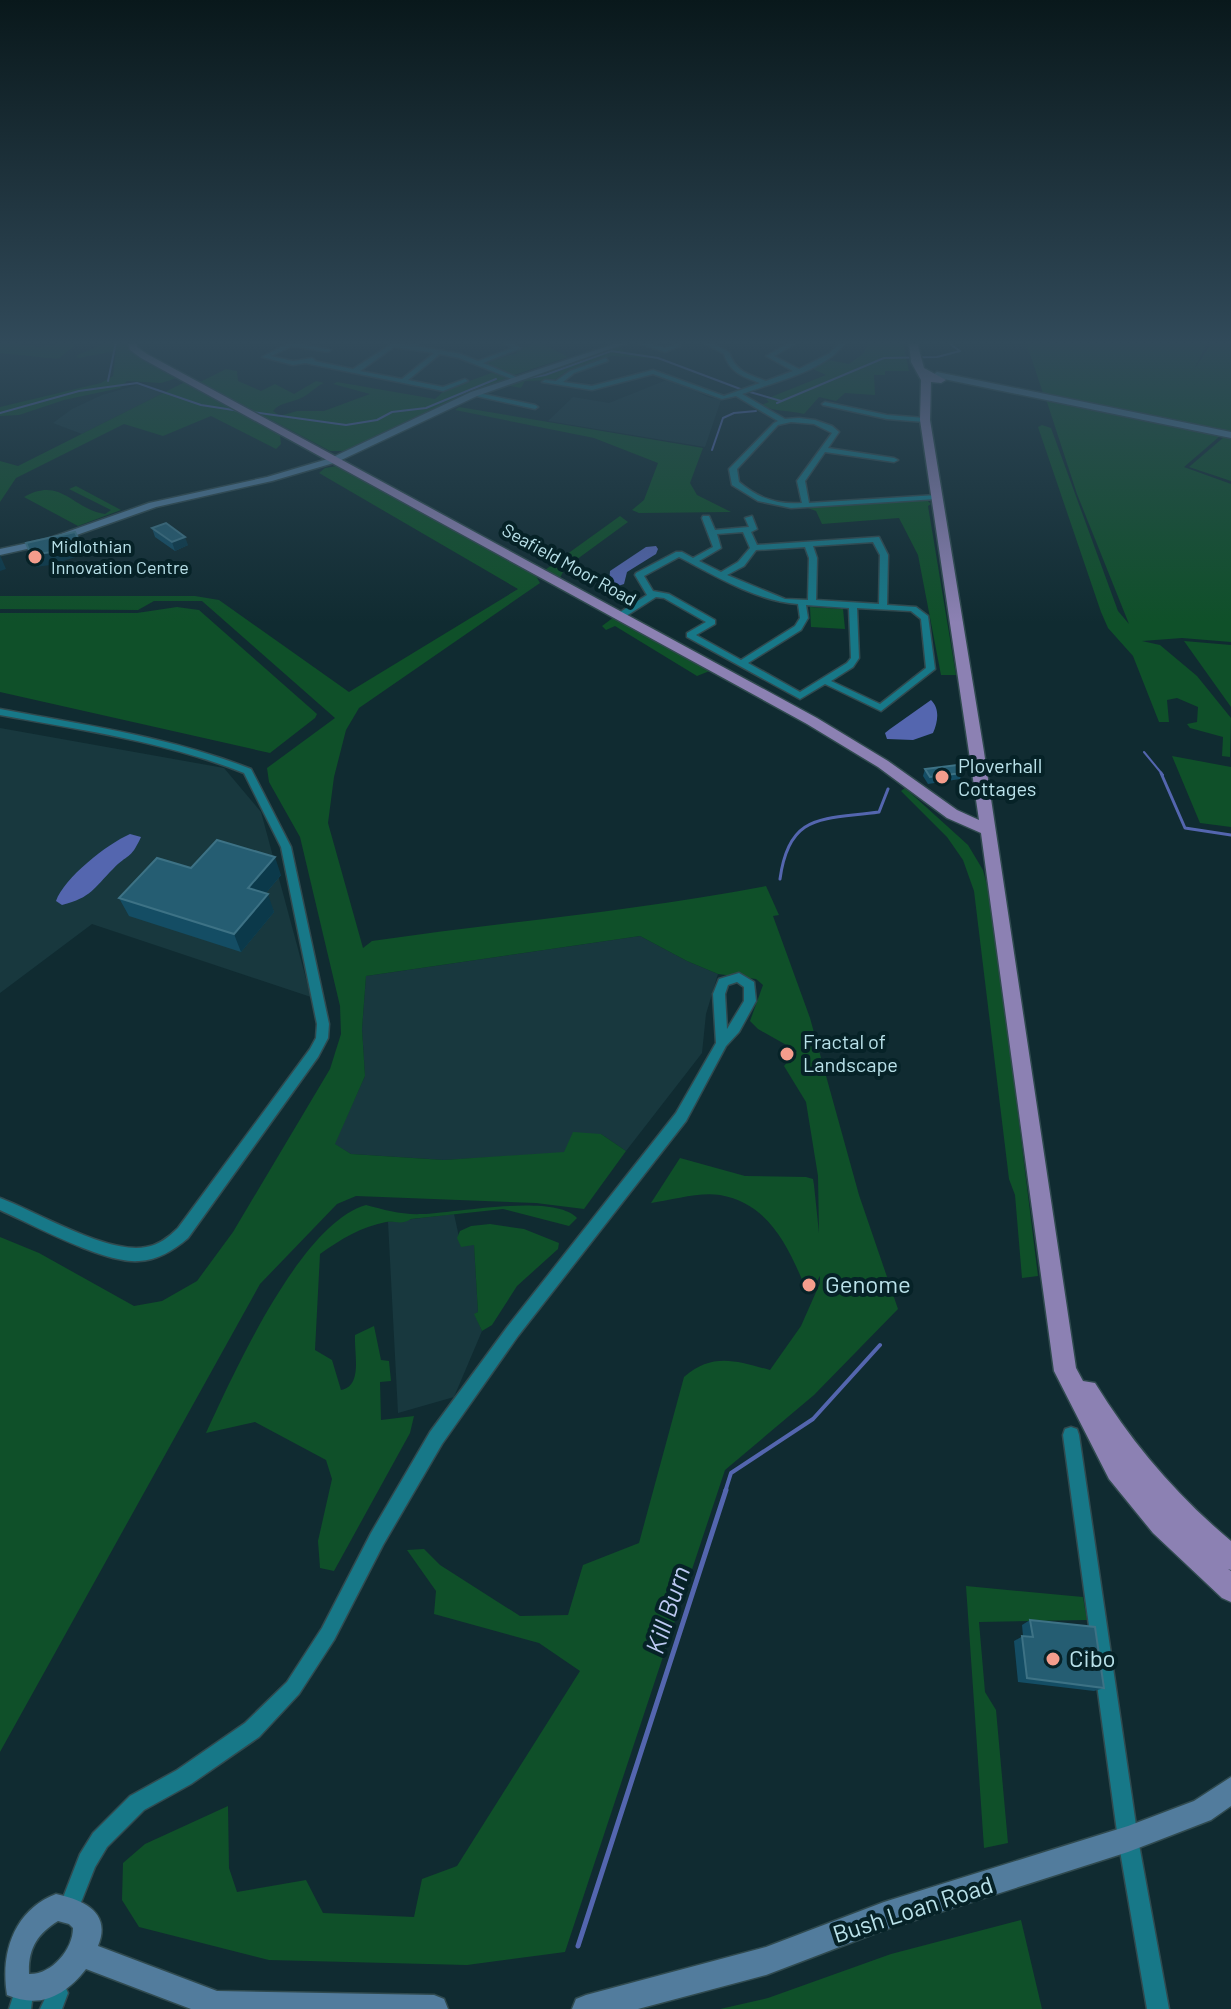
<svg xmlns="http://www.w3.org/2000/svg" width="1231" height="2009" font-family="Barlow,sans-serif">
  <style>
    .built { fill: #18383e }
    .green { fill: #0f5029 }
    .water { fill: #5466af }
    .lines { fill: none; stroke-linecap: round; stroke-linejoin: round }
    .stream-far3 { stroke: #5466af; stroke-width: 2 }
    .stream-far2 { stroke: #5466af; stroke-width: 3 }
    .stream-far1 { stroke: #5466af; stroke-width: 4 }
    .stream { stroke: #5466af; stroke-width: 5 }
    .street-casing { stroke: #304a4f; stroke-width: 3 }
    .secondary-casing { stroke: #304a4f; stroke-width: 3 }
    .primary-casing { stroke: #304a4f; stroke-width: 3 }
    .street { fill: #177888; fill-rule: evenodd }
    .secondary { fill: #527c9d; fill-rule: evenodd }
    .primary { fill: #8c81b3; fill-rule: evenodd }
    .wall { fill: #144d64 }
    .shaded-wall { fill: #0b394a }
    .building { fill: #255d72; stroke: #3d7285; stroke-width: 2 }
    .poi-dot { fill: #f49d8c; stroke: #062227; stroke-width: 3 }
    .labels { text-anchor: middle; stroke-width: 8; stroke-linejoin: round; paint-order: stroke }
    .far-poi-label { font-size: 18px; fill: #bae2ea; stroke: #062227; text-anchor: start }
    .far-street-label { font-size: 18px; fill: #bae2ea; stroke: #062227 }
    .poi-label { font-size: 20px; fill: #bae2ea; stroke: #062227; text-anchor: start }
    .near-poi-label { font-size: 24px; fill: #bae2ea; stroke: #062227; text-anchor: start }
    .near-street-label { font-size: 24px; fill: #bae2ea; stroke: #062227 }
    .near-water-label { font-size: 26px; font-style: italic; fill: #bdc9f2; stroke: #062227 }
  </style>
  <rect width="100%" height="100%" fill="#102b31"/>
  <path class="built" d="M669,379L708,397L721,400L705,447L548,421L573,397L609,403Z
    M137,385L165,392L82,434L53,423L72,409L102,395Z
    M0,728L224,768L261,812L311,997L92,924L0,993Z
    M640,936L687,961L718,974L706,1014L702,1053L626,1151L601,1134L564,1153L444,1160L351,1154L334,1144L365,1076L362,1029L366,976Z
    M454,1214L461,1246L474,1244L478,1312L475,1314L482,1331L454,1397L398,1413L388,1222Z"/>
  <path class="green" d="M0,342L39,347L72,342L74,346L58,359L0,353Z
    M101,342H128V349L177,378L161,383L127,381L120,388L64,400L19,415L0,416V407L101,383L113,376L116,351L78,358L77,355L102,345Z
    M539,342L568,357L511,376L483,363L517,353L515,351Z
    M868,342H903L909,371H885V375H874L875,395L845,393L836,401L819,397L804,414C789,410 774,412 761,405L769,402L766,399L826,375L813,369L829,360L849,364L864,353Z
    M1026,342H1208L1195,368L1212,342H1231V432L1043,393Z
    M617,346L625,352L649,355L646,358L612,356L570,369L554,380L525,381L521,388L505,385Z
    M226,369L237,371L238,381L261,391L275,384L294,394L316,381L324,383C315,387 311,393 303,397C292,403 280,402 273,411L280,416L297,411H324L370,394L333,384L337,382L435,399L445,390L494,372L507,378L347,451H330L200,382Z
    M185,382L280,435L281,444L276,449L211,416L163,436L124,424L16,478L0,502V461L18,466Z
    M1046,399L1220,436L1184,467L1231,484V642L1182,638L1142,641L1160,645L1197,676L1231,718L1230,757L1222,756L1223,737L1190,728L1187,724L1197,722L1198,707L1177,698L1167,700L1169,722H1159L1133,656L1108,628L1101,612L1038,427L1042,425L1051,428L1118,611L1129,624L1077,494Z
    M459,407L703,448L690,483L697,495L731,512L639,513L632,510L644,500L658,463L594,438L455,410Z
    M1224,437L1231,439V481L1189,467Z
    M337,466L536,576L540,583L359,708L346,730L334,777L328,823L363,948L372,941C503,922 636,911 766,886L779,915L773,916L810,1018L859,1195L898,1309L814,1395L725,1470L565,1952L467,1965L269,1960L139,1927L122,1900L123,1863L145,1844L228,1806L229,1868L237,1892L306,1880L323,1913L414,1917L422,1879L457,1866L580,1671L539,1643L434,1614L436,1591L407,1550L424,1549L440,1565L520,1616L568,1615L583,1565L639,1543L684,1377C713,1352 736,1361 770,1370L801,1326L820,1283V1276L817,1281L803,1282C787,1244 767,1203 720,1195C698,1192 673,1200 651,1203L680,1158L745,1176L806,1177L813,1179L814,1185L819,1233L818,1176L806,1102L784,1066L797,1051L758,1029L750,1021L763,985L756,979L718,974L687,961L640,936L366,976L362,1029L365,1076L335,1144L351,1154L444,1160L564,1152L573,1132L601,1134L626,1151L584,1209L536,1203L356,1196L337,1204L260,1284L0,1752V1237L39,1253L134,1306L162,1301L197,1281L233,1232L330,1069L341,1034L340,1006L300,837L269,782L267,768L335,718L202,601H154L138,610L0,609V596H195L219,600L349,692L518,589L319,473L325,468Z
    M76,486L121,510L78,526L24,497C61,476 72,509 105,514L111,510L69,489Z
    M926,499L931,504L928,506L956,675H941L918,555L899,518L822,524L816,511L805,507Z
    M620,516L628,522L565,568L560,578L545,570Z
    M177,607L199,610L317,714L315,718L270,753L0,692V613H137Z
    M810,607L843,609L845,629L811,627Z
    M614,617L712,670L697,676L615,626L606,630L602,626Z
    M1184,641L1231,645V707Z
    M1172,756L1231,767V827L1200,823Z
    M905,788L968,845L983,870L992,904L1038,1276L1022,1278L1015,1195L1009,1179L974,891L963,860L947,837L901,791Z
    M366,1205C385,1210 402,1215 422,1214C455,1213 554,1193 577,1218L569,1226L503,1209L411,1219C402,1225 396,1221 386,1222C361,1227 341,1239 320,1254L315,1350L332,1360L341,1390C363,1386 354,1354 355,1335L374,1326L381,1360L389,1361L391,1381L380,1382L381,1420L414,1416L410,1433L334,1571L320,1568L318,1541L332,1479L326,1460L255,1422L206,1433C234,1373 300,1224 366,1205Z
    M490,1224L524,1229L559,1243L558,1249L517,1286L492,1325L482,1331L474,1314L478,1312L474,1245L461,1247L457,1238L460,1231L471,1226Z
    M966,1586L1083,1597L1087,1620L979,1622L985,1692L996,1710L1008,1843L984,1848Z
    M1021,1920L1042,2009H720L768,1998L891,1954Z"/>
  <path class="water" d="M656,546L658,549L656,554L627,572L624,584L618,586L609,584L610,571L646,547Z
    M931,700C940,709 938,721 933,733L913,740L887,739L885,733L890,729Z
    M130,834L141,837C130,861 128,853 113,869C93,889 92,897 62,905L56,901C64,878 107,844 130,834Z"/>
  <g class="lines">
    <path class="stream-far3" d="M523,379L545,375L611,351L658,358L743,390
      M108,381L116,342
      M750,392L781,401
      M777,403L884,358L937,357L960,351L947,342
      M252,412L346,425L377,420L392,412L426,408L496,379
      M0,413L79,391L137,383L201,405L240,411
      M712,450L723,418L734,413L756,411
      M1144,752L1163,775"/>
    <path class="stream-far2" d="M1161,773L1185,828L1231,835
      M780,879C789,812 823,820 879,812L888,789"/>
    <path class="stream-far1" d="M725,1492L731,1473L813,1419L880,1345"/>
    <path class="stream" d="M578,1946L726,1490"/>
    <g class="street-casing">
      <path id="street" d="M291,342L331,350L328,352L292,346L271,356L293,361L312,358L315,360L314,361L353,369L393,343L409,345L415,342H421L416,346L461,354L478,361L513,348L501,342H508L521,348L483,363L516,377V379H512L459,358L440,354L408,380L443,387L465,379L468,381L443,391L305,363L293,365L262,357ZM394,347L434,353L402,379L360,371Z
        M635,342H643L665,348L677,344L680,346L665,352Z
        M702,342H709L729,352C736,372 748,374 766,381L793,371L766,356L791,342H798L774,356L799,369L830,353L840,342H846C824,372 776,381 742,394L785,419L799,418L815,420L832,426L839,432L828,448L894,458L898,460L894,462L825,452L805,481L809,503L937,495L941,497L937,499L791,508L758,501L732,485L729,469L774,423L778,421L736,396L722,399L653,374L592,390L542,382L545,380L556,381L570,371L606,358L608,361L574,373L563,382L592,386L653,370L724,396L760,383C744,377 730,373 724,354ZM791,422L814,424L832,433L797,481L802,503C777,505 758,498 739,482L737,469L778,425Z
        M474,392L535,405L538,407L535,409L472,395L471,394Z
        M825,402L887,415L925,418L928,420L925,422L887,419L823,405L822,404Z
        M703,516H709L715,530L749,527L745,518L752,516L757,529L751,532L757,545L879,537L888,555L887,605L916,607L928,616L935,669L881,711L825,684L800,699L687,637V633L706,622L664,598L656,597L623,618H617V614L647,595L635,575L636,573L676,552H682L693,558L713,547L702,518ZM743,532L750,548L738,562L721,572L699,561L721,548L717,534ZM873,542L880,555L879,604L816,600L817,558L813,546ZM805,547L809,558L808,600L785,599L727,575L744,566L756,550ZM679,557C714,575 758,602 798,604L800,618L795,626L741,660L696,635L715,624V620L669,594L653,591L644,576ZM806,605L849,608L851,658L847,663L800,692L748,663L801,630L808,618ZM857,608L911,611L921,619L926,668L880,704L831,681L853,667L859,658Z
        M0,709C84,725 171,737 251,769L291,847L329,1024L328,1038L318,1057L188,1238C174,1250 158,1260 139,1261C105,1264 33,1225 0,1210V1198C37,1212 109,1255 146,1247C159,1245 169,1237 178,1228L310,1049L316,1038L317,1024L281,847L244,773C166,742 82,730 0,715Z
        M739,973L754,982L756,1001L739,1032L726,1046L686,1121L518,1336L442,1444L383,1545L334,1640L299,1694L259,1737L191,1784L144,1810L107,1847L95,1867L76,1915L69,1918L62,1915L59,1908L80,1854L93,1833L130,1796L177,1770L245,1723L287,1682L322,1628L371,1533L430,1432L508,1326L676,1113L716,1043L713,994L719,979ZM737,982L744,987V1001L727,1029L725,994L728,985Z
        M1071,1427L1077,1429L1079,1435L1138,1839L1169,2009H1147L1118,1839L1063,1435L1065,1429Z
        M58,1983L65,1986L68,1993L62,2009H40L51,1986Z
        M23,1984L30,1987L33,1994L31,2009H9L16,1987Z"/>
    </g>
    <g class="secondary-casing">
      <path id="secondary" d="M620,342H630L477,396L337,462L272,481L156,507L54,543L0,555V549L47,539L149,503L267,477L331,458L471,392Z
        M937,372L1231,432V438L934,377L933,375Z
        M1231,1777V1806L1211,1820L1128,1852L884,1930L766,1975L638,2009H572L576,1999L586,1995L766,1947L884,1902L1128,1826L1194,1801Z
        M56,1894C83,1900 112,1912 98,1946L217,1991L434,1995L444,1999L448,2009H191L86,1969C65,1996 40,2009 7,1995C0,1951 15,1910 56,1894ZM58,1921L69,1924L73,1928C73,1950 51,1975 29,1974C28,1949 37,1934 58,1921Z"/>
    </g>
    <g class="primary-casing">
      <path id="primary" d="M128,342H136L137,347L147,354L817,718L888,761L957,810L979,820L920,420L921,380L911,362L909,342H917L924,368L946,380L941,383L931,382L930,420L984,752L1076,1368L1083,1381L1095,1383C1132,1443 1176,1495 1231,1541V1570L1228,1569L1231,1571V1602L1222,1598L1153,1533L1109,1479L1054,1371L981,833L947,818L878,767L807,724L141,358L130,350Z"/>
    </g>
    <use href="#street" class="street"/>
    <use href="#secondary" class="secondary"/>
    <use href="#primary" class="primary"/>
  </g>
  <path class="wall" d="M152,528L188,545L175,551L155,537Z
    M925,769L962,773L960,779L928,784L923,776Z
    M191,868L281,875L266,893L274,912L241,952L129,916L119,898Z
    M1030,1620L1104,1688L1094,1691L1018,1682L1014,1641L1023,1636L1022,1625Z"/>
  <path class="shaded-wall" d="M185,537L188,545L175,551L172,542Z
    M80,542L85,554L63,561L58,549Z
    M59,551L64,563L36,567L31,555Z
    M0,555L6,569L0,571Z
    M275,857L281,875L255,906L248,888Z
    M268,894L274,912L241,952L234,934Z"/>
  <path class="building" d="M166,523L185,537L172,542L152,528Z
    M75,532L80,542L58,549L59,551L31,555L26,543Z
    M957,765L962,773L930,777L925,769Z
    M217,840L275,857L248,888L268,894L234,934L119,898L157,858L191,868Z
    M1030,1620L1095,1627L1104,1688L1027,1678L1022,1636L1033,1637Z"/>
  <linearGradient id="sky" x2="0" y2="1"><stop stop-color="#09181b"/><stop offset="0.55" stop-color="#314a5a"/><stop offset="1" stop-color="#314a5a" stop-opacity="0"/></linearGradient>
  <rect width="1231" height="623" fill="url(#sky)"/>
  <g class="poi-dot">
    <circle cx="35" cy="557" r="8"/>
    <circle cx="942" cy="777" r="8"/>
    <circle cx="787" cy="1054" r="8"/>
    <circle cx="809" cy="1285" r="8"/>
    <circle cx="1053" cy="1659" r="8"/>
  </g>
  <g class="labels">
    <g class="far-poi-label">
      <text x="51" y="553">Midlothian<tspan x="51" dy="21">Innovation Centre</tspan></text>
    </g>
    <g class="far-street-label">
      <text transform="translate(569 565) rotate(29)" y="6">Seafield Moor Road</text>
    </g>
    <g class="poi-label">
      <text x="958" y="773">Ploverhall<tspan x="958" dy="23">Cottages</tspan></text>
      <text x="803" y="1049">Fractal of<tspan x="803" dy="23">Landscape</tspan></text>
    </g>
    <g class="near-poi-label">
      <text x="825" y="1293">Genome</text>
      <text x="1069" y="1667">Cibo</text>
    </g>
    <g class="near-street-label">
      <text transform="translate(913 1910) rotate(-18)" y="8">Bush Loan Road</text>
    </g>
    <g class="near-water-label">
      <text transform="translate(668 1610) rotate(-72)" y="9">Kill Burn</text>
    </g>
  </g>
</svg>
